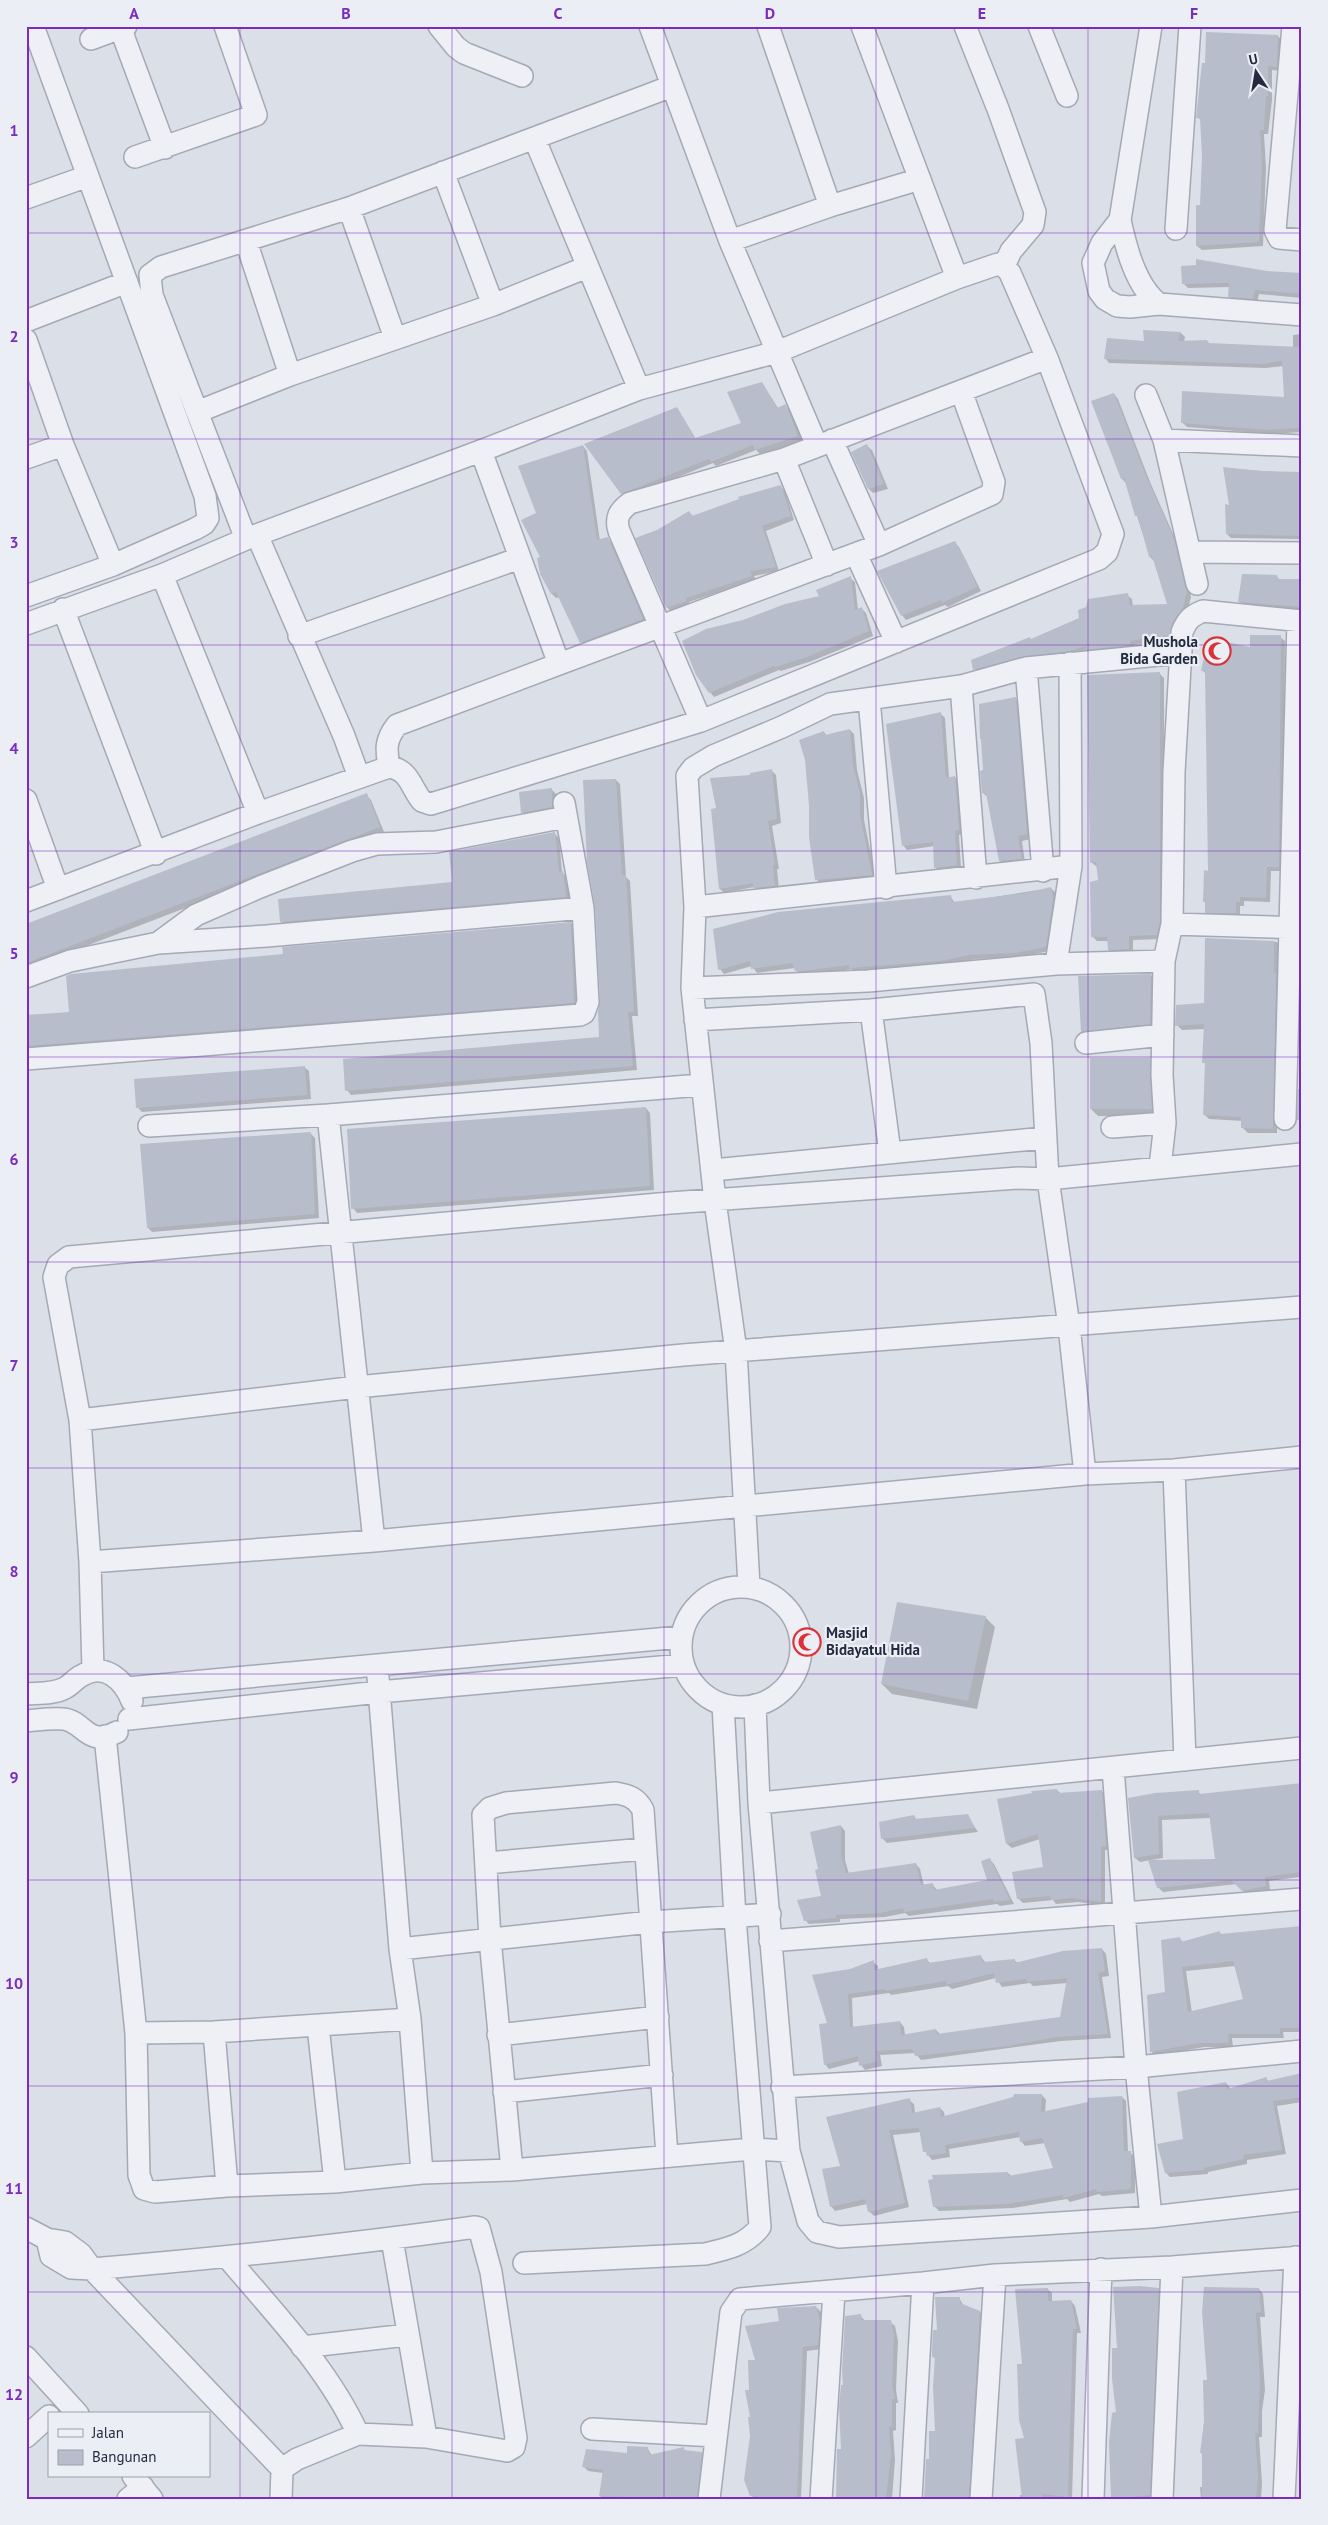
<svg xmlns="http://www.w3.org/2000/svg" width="1328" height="2525" font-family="'PT Sans',sans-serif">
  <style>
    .shadow { fill: #0003; fill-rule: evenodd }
    .building { fill: #b8bdcb; fill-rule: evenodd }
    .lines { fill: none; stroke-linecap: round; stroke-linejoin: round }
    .minor-casing { stroke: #a4a9b5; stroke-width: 24 }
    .minor { stroke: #eef0f5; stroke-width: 21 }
    .grid { fill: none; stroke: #7b2cbf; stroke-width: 1; stroke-opacity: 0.55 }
    .labels { text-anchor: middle; stroke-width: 4.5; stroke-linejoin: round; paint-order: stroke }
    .poi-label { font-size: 15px; font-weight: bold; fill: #242b3f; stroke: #ebeef5; text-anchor: end }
    .neatline { fill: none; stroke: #7b2cbf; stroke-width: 2 }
    .grid-label { font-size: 16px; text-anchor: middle; font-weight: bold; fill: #7b2cbf }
  </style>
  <rect width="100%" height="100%" fill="#dbdfe7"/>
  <path class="shadow" d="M1278,36L1282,41L1281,71L1272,70V100L1268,134H1264L1266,168L1263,246L1202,250L1197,246L1198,206H1202L1203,156L1201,121L1198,117Z
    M1267,272L1302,274V298L1259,294L1257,303L1234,301L1229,296L1230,287L1188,288L1184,284Z
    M1181,333L1185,337L1184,342L1207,341L1211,345L1293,348V335L1302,334V432L1272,434L1187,427L1182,422L1285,399L1284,366L1266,368L1109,363L1105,358L1145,342Z
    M762,383L778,408L785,405L790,410L802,441L760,454L756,450L716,466L713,463L626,498L622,494L677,408L696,439L742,424Z
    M1114,394L1118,399L1150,482L1178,545L1191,597L1187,613L1174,639L1134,645V649L1092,654L1089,651L979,673L975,669L1127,595L1132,599L1133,607L1169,605L1155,562L1150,557L1127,484L1122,479Z
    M583,446L587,451L600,541L608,539L612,543L647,624L586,647L582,642L560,597L556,598L552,594L542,557L538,513Z
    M867,446L872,450L888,489L873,493L869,489Z
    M1224,468L1302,474V539L1231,538L1227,534L1230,506Z
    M781,487L785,491L794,520L766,531L779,571L754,576L756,580L689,602L690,605L671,612L667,607L658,531L689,512L694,517Z
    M954,542L959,547L981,591L948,607L945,605L906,620L902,615Z
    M1277,577L1280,580H1302V611L1244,606L1240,602Z
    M850,578L855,582L858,610L862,609L866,613L873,636L812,661L781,671L779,670L714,697L710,692L743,621L821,597Z
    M1280,637L1285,641L1283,871H1271L1270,902L1244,901V906H1240V917H1211L1206,912L1210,872L1206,674L1202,670Z
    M1160,674L1164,678V928L1161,939L1133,940V954H1113L1109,950V941H1097L1093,937L1099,882L1097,867L1091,862Z
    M1015,698L1020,703L1031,839L1022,841L1025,863L1005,865L1000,861L988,797L983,793L985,771Z
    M940,713L945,718L949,778L955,777L960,782L963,834L959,835L961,869L940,872L936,868L935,846L907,850L903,845Z
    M850,730L854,734L857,770L864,798V820L876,879L821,884L816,879L824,732L827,736Z
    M771,770L776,775L781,823L772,826L779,869H777L779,890L759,892L754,887L724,893L720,889L717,809L752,777Z
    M616,780L620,784L626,877L630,881L638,1016H632L637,1070L351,1095L347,1090L600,1038Z
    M552,790L556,794V811L527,817L522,812Z
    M366,795L371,800L384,832L26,969V925Z
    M554,833L559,838L562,872L567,877L570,901L286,926L281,922L453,883Z
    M1051,888L1056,893L1057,903L1050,951L1020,957L975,959L945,966L855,972L852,969L808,975H800L795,968L757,973L752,966L724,974L720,969L950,896L955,903Z
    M571,923L575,927L579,1005L26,1052V1017L71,1013L284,955Z
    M1206,939L1277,942L1282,947L1277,1133H1248L1243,1128V1121L1209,1119L1204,1114L1207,1065L1204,1062L1205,1029L1182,1030L1177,1025L1206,1005Z
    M1151,975L1156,981V1029L1088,1037L1082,1031Z
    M1149,1059L1156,1066L1158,1116H1098L1091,1109Z
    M304,1067L309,1071L311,1099L142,1112L138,1108Z
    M646,1108L650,1113L654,1190L357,1213L353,1208Z
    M310,1133L315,1138L319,1218L152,1232L148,1228Z
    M985,1617L995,1627L977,1709L892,1694L882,1684Z
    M1057,1790L1061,1794L1102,1791L1106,1796L1110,1850H1105V1906L1078,1902L1056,1904L1053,1900L1023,1903L1018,1898L1044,1868L1040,1839L1012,1848L1007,1844L999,1800Z
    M1198,1792L1202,1795L1302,1818V1880L1300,1877L1269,1881L1270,1890L1247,1895L1237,1884L1163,1892L1158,1887L1150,1860L1140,1862L1135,1858L1129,1799ZM1210,1818L1216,1860H1151L1163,1858L1162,1820Z
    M967,1815L978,1832L887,1843L882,1838L914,1816L917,1820Z
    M841,1826L845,1831V1860L849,1874L916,1864L920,1869L924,1886L932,1884L937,1890L989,1881V1859L994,1864L1014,1904L1000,1906L997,1904L909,1916L905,1913L885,1917L840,1919V1922L809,1924L805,1920L823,1897L819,1870Z
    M1220,1933L1222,1935L1302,1939V2032H1283L1284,2038H1232L1233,2047H1204L1155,2056L1151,2051L1180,1939L1183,1942ZM1235,1966L1244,2000L1192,2013L1186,1971Z
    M1102,1949L1106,1954L1109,1976L1102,1977L1111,2038L1061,2041L921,2060L915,2053L880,2055L882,2066L865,2070L861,2065L860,2061L829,2069L825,2064L828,2024L850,1970L873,1962L878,1966V1971L927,1960L931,1964L981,1957L986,1963L1014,1960L1018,1963ZM996,1978L1002,1987L1030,1983L1033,1986L1067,1983L1061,2018L941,2035L936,2030L905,2035L904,2027L900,2022L853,2028L852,1998L889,1993L891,1995L948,1986L952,1989Z
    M1302,2074V2102L1277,2106L1286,2154L1247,2160V2164L1208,2172V2174L1170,2177L1166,2173L1184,2140L1226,2083L1231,2089L1266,2079L1270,2082Z
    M1042,2095L1046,2100L1045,2112L1122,2097L1126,2101L1128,2152L1135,2156V2193L1102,2196L1099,2194L1070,2202L1067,2199L1013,2208L939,2211L934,2206L1008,2173L1012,2177L1055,2169L1045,2143L1025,2146L1021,2141V2137L949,2149L950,2157L932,2160L925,2151L921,2132L893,2135L909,2207L874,2216L869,2211L867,2204L835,2211L831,2206L841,2167L909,2100L914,2104L915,2114L940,2108L944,2112L945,2118Z
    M1047,2289L1052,2293V2302L1071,2301L1075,2306L1081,2333H1077L1072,2499H1020V2495H1023L1026,2439L1024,2365Z
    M1259,2289L1263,2294L1265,2317H1260L1265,2390L1262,2411V2437H1259L1262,2483L1261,2499H1201L1200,2487H1203V2455L1201,2453L1208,2381Z
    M1158,2290L1163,2294L1154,2499H1112L1119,2349Z
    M959,2298L964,2306L980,2312L984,2317L973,2499H927L930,2460L937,2432L936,2359L933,2357L939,2331Z
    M816,2307L821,2312L824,2325L822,2349L807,2351L801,2499H755L751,2495L750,2391L757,2361L781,2323Z
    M860,2315L865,2321L890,2322L895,2326L898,2341L896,2390L898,2403H896V2430L893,2431L895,2460L892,2499H838L845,2386Z
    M683,2448L687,2452L701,2453L706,2457L702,2499H603L600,2496L603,2473L588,2471L584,2467L648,2449L652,2456Z"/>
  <path class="building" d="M1206,32L1278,35L1277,67L1268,66V96H1266L1264,130H1260L1262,163L1259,242L1196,246V205H1200L1202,156L1200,118H1196L1202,63H1205Z
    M1196,259L1267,271L1302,273V294L1255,290L1253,299L1228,297L1229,283L1182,284L1181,266L1196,265Z
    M1143,330L1181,332L1178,341L1207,340L1208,343L1302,347V428L1267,430L1181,423L1182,391L1284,397L1282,361L1261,364L1104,359L1107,338L1144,341Z
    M762,382L777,408L786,404L798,436L755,450L753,445L711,462L709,459L621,494L584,444L677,407L695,438L741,423L727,392Z
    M1114,393L1146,476L1174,539L1187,591L1183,608L1173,622L1169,635L1130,641V645L1086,650V646L1066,652L1025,656L973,670L971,660L1030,637L1031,639L1079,618L1078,610L1086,607L1088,599L1128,593L1130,605L1167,604L1152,556L1149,557L1138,516H1135L1124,478L1121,479L1091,401Z
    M867,444L884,484L868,489L851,452Z
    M583,445L597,540L608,537L643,619L580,643L556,592L551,594L540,574L537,558L540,557L521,520L536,513L518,466Z
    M1223,467L1260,471L1302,472V536L1226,534L1225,504L1229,505Z
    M781,485L791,516L762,526L776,567L750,571L752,576L686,598L687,601L666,608L635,538L657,530L689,511L692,516L739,499L738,497Z
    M955,541L967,562L977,587L942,603L941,600L901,616L877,571Z
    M1242,574L1277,575L1278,579H1302V607L1238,602Z
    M851,576L855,610L862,607L869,631L807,657L775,667L774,666L709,693L696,675L682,641L706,629L743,620L785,604L819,596L816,590Z
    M1250,635H1281L1279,867H1267L1266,898L1240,897V902H1236V913H1205V902H1203L1204,870L1208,871L1205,671H1201L1208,638L1250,647Z
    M1160,672V923L1157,935L1129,936V949L1108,950L1107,937H1091L1090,882L1098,880L1096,862L1090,863L1087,675Z
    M1016,697L1027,834L1018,836L1022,859L999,861L986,793H982L980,771L983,770L981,739H980L979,704Z
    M941,712L946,778L955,776L959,830L955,831L957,865L934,868L933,842L902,846L886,724Z
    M850,729L853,765L860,793V815L872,875L815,880L809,837V806L805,760L799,740L824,731L825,735Z
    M772,769L777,819L768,821L775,865H773L775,886L753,888V883L719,889L711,809L716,808L710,778L750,775V773Z
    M616,779L622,875H626L634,1012H628L633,1066L345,1091L343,1059L599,1037L598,1012L600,1001L595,907L587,862L583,780Z
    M552,788V807L521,813L519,792Z
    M367,793L380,827L26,963V924Z
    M555,832L559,872L563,871L566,897L280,922L278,899L452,882L449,852Z
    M1051,887L1053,898L1046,947L1015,953L970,955L940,961L849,968V965L803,971H795L792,963L751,969L750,961L718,970L713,929L778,912L951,895L952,902L1027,893Z
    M571,922L574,1003L26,1046V1015L69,1012L66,976L71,974L283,954L282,947Z
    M1205,938L1274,941V973H1276L1273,1129L1241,1128V1117L1203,1115L1205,1063H1202L1204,1024L1175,1026L1176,1005L1204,1003Z
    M1151,974L1150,1024L1081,1032L1078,976Z
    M1301,974H1302V1047H1299Z
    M1090,1058H1150L1152,1109H1090Z
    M305,1066L307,1095L136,1108L134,1079Z
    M1298,1089H1302V1120H1297Z
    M646,1107L650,1186L351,1209L347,1129Z
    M311,1132L315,1214L147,1228L140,1144Z
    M897,1602L986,1616L968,1701L881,1684Z
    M1302,1783V1872L1265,1877L1266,1886L1242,1891L1231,1880L1157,1888L1148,1860L1215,1859L1209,1813L1158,1816L1159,1854L1134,1858L1128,1798L1155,1793L1199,1790V1794Z
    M1057,1789L1058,1793L1102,1790L1106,1846H1101V1902L1072,1898L1051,1900L1050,1896L1017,1899L1012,1872L1043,1867L1038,1834L1006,1844L997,1799L1032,1793L1031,1791Z
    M968,1814L975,1828L881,1839L879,1822L914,1815L915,1819Z
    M841,1825V1855L846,1873L916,1863L921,1885L933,1883L934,1890L987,1880L981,1861L990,1858L1010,1900L994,1902L993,1899L904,1912L903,1908L880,1913L836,1915V1918L804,1921L797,1900L821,1896L815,1870L818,1869L810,1832Z
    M1302,1926V2000L1299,2001L1302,2028H1280V2034H1228L1229,2043H1199L1150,2052L1147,1995L1165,1992L1161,1940L1180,1937L1181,1942L1220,1931V1934ZM1233,1961L1243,1999L1188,2012L1182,1967Z
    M1102,1948L1105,1971L1098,1973L1108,2034L1056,2037L1008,2046L915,2056L912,2049L876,2051L878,2061L859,2066L858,2056L824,2065L819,2024L827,2023L812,1975L850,1969L874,1960V1970L927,1958L928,1963L981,1955L983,1962L1015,1959V1963L1063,1951ZM994,1973L996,1983L1026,1979L1027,1982L1067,1978L1060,2017L937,2034L936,2029L901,2035L900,2021L850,2027L848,1994L885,1989V1991L946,1981V1985Z
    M1302,2073V2097L1273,2101L1282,2150L1243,2155L1244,2159L1204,2168V2170L1165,2173L1157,2144L1183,2139L1177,2092L1226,2082L1227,2089L1267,2077V2081Z
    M1014,2094H1042L1041,2112L1088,2102V2098L1122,2096L1124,2151H1131V2189L1097,2192L1096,2189L1064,2198L1063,2195L1008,2204L933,2207L928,2180L933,2179L932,2175L1008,2172V2176L1053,2168L1042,2138L1020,2142L1019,2132L945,2145L946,2153L927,2156L926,2152H923L919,2128L889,2130L905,2203L868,2212L865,2199L830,2207L822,2169L840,2166L826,2117L910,2098L912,2113L940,2107L941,2117L1013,2097Z
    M1140,2286L1159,2288L1150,2495L1111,2499L1109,2443L1112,2413L1116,2412L1112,2379V2348H1117L1113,2287Z
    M1204,2287L1259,2288L1261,2312L1256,2313L1260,2380L1258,2433H1255L1258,2477L1256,2499H1202V2453H1200L1204,2423L1203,2380H1207L1202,2312Z
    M1048,2288V2301L1071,2300L1077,2329H1073L1068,2497L1042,2494V2499H1022L1015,2439L1024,2438L1019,2420L1017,2364H1022L1015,2289Z
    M935,2297H960V2303L980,2311L969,2499H924L926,2459H929V2431H935L933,2387L935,2357H932V2349L933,2330H937Z
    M816,2306L820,2320L818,2345L803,2347L797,2499L750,2496L744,2480L750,2436L748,2417H750L745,2390H749L748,2360H755L745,2326L779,2321L777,2308Z
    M861,2314L862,2320H891L894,2335L892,2385L895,2399H892V2426L889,2427L891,2454L886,2499H836L837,2449H841L839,2406L841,2385H843L842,2371L845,2316Z
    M627,2446L648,2447L649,2455L684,2447V2450L702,2452L697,2499L599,2496L603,2470L582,2467L586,2449L627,2453Z"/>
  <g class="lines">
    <g class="minor-casing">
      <path id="minor" d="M439,26L456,47L464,53L522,76
        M650,26L730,241L817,446
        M768,26L830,206
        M862,26L957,278
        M965,26L998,109L1035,212L1033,225L1011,251L1004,266
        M1039,26L1067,96
        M1151,26L1120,220C1126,248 1136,287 1159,304
        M1293,26L1275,230L1279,238L1302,240
        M123,29L124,38L165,148
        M91,39L126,26
        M535,140L639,389
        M135,157L256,115L225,26
        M443,172L493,305
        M26,198L88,176
        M349,208L395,338
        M1120,220L1102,243L1093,263L1099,291L1105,299L1117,306L1130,307L1159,304L1302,315
        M1176,229L1190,26
        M246,241L290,375
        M730,241L830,206L920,179
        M26,321L127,282
        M26,340L63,445L113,565
        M1146,395L1164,440L1197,584
        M197,412L290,375L493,305L587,267
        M832,440L879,545
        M1164,440L1302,446
        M481,451L559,664L879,545L992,494L994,482L961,391
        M26,458L63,445
        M784,459L827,565
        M257,535L344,736L359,777
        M246,539L152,295L150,275L161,267L349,208L672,86
        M1191,552L1302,553
        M856,554L896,642
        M162,575L258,813
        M26,596L113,565L195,529L204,524L208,518L205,496L33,26
        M63,609L156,854
        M26,624L162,575L246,539L491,447L639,389L777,352L957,278L998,264L1004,266L1010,273L1047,358L1113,534L1107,552L1099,559L701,721L431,804L422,801C411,788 409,769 389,767L258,813L26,901
        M299,636L520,558
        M1026,668L1043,871
        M961,686L976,878
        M869,699L886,888
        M701,721L619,531C615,518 619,511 630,503L784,459L1047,358
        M389,767C386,749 385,740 397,725L559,664
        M26,800L58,889
        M695,907L1071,866L1070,663
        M1172,924L1302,928
        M158,943L267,936L583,908
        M1056,964L1071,866
        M26,977L70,961L158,943L196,915L260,887L352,851L377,844L436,842L566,817
        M692,988L868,981L1056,964L1164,961
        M871,1010L1034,994L1041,1043L1048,1179L1069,1326L1085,1474
        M695,1020L871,1010L890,1152
        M1086,1043L1163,1035
        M26,1059L580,1015L584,1013L588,1002L583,908L564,803
        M328,1115L374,1541
        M1285,1119L1298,621
        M149,1126L328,1115L701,1085
        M1112,1127L1165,1123
        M1160,1167L1165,1123L1162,1075L1164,961L1172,924L1174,772L1182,632C1187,620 1191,616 1203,611L1302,621
        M713,1170L1044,1138
        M80,1420L357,1387L683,1355L1302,1307
        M1174,1470L1185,1760
        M90,1562L374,1541L1085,1474L1174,1470L1302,1457
        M749,1586L736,1351L715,1201L692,988L695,907L687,776L693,768L713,756L782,727L830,704L961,686L1026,668L1179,653
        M681 1647a60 60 0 1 1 120 0a60 60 0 1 1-120 0Z
        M93,1671L90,1562L80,1420L54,1277L58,1265L69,1257L670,1203L1019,1178L1048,1179L1302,1154
        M378,1677L400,1949L410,2019L422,2173
        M127,1688L680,1637
        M26,1694C39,1693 54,1694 65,1688C71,1685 75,1679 81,1676C104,1661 124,1680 132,1701
        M755,1705L759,1803L789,2151L808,2221L817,2232L839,2237L1151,2217L1302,2200
        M129,1719L379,1692L683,1665
        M26,1721C38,1720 51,1718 63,1719C85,1721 86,1748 117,1732
        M105,1736L136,2033L139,2175L144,2189L155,2192L227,2186L335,2182L422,2173L512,2170L752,2149L789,2151
        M1113,1768L1136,2067L1151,2217
        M759,1803L1302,1748
        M487,1863L644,1849
        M770,1941L1302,1899
        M400,1949L650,1922L770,1914
        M318,2026L335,2182
        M214,2032L227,2186
        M136,2033L214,2032L410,2019
        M498,2035L658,2017
        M782,2087L1136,2067L1302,2051
        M504,2092L662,2075
        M512,2170L490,1939L483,1815L490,1808L506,1803L616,1793C628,1795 637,1798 643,1810L667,2156
        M26,2228L47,2239L65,2242L81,2254L92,2269L282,2469L281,2499
        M47,2239L51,2256L71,2268L92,2269C220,2258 348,2245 475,2227L479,2228L491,2272L516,2438L514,2447L507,2451L426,2437L358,2434L297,2459L282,2469
        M392,2239L426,2437
        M227,2257C274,2313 328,2368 358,2434
        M524,2263L705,2254C727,2249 746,2245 760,2227L735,1918L723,1705
        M302,2347L407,2335
        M26,2357L78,2414
        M592,2429L715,2436
        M26,2437L49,2416
        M133,2476L152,2499
        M128,2499L143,2487
        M709,2499L731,2312L740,2299L923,2283L995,2275L1172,2267L1302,2257
        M821,2499L834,2291
        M911,2499L923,2283
        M981,2499L995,2275
        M1093,2499L1101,2269
        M1162,2499L1172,2267
        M1284,2499L1295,2257"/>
    </g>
    <use href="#minor" class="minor"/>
  </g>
  <path class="grid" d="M240,26V2499M452,26V2499M664,26V2499M876,26V2499M1088,26V2499M26,233H1302M26,439H1302M26,645H1302M26,851H1302M26,1057H1302M26,1262H1302M26,1468H1302M26,1674H1302M26,1880H1302M26,2086H1302M26,2292H1302"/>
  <defs>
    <g id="mosque-ring" transform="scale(1.4375)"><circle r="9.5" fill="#ebeef5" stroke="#db3238" stroke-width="1.5"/><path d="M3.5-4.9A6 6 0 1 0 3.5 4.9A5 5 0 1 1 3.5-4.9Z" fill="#db3238"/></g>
  </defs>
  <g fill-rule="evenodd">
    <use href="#mosque-ring" x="1217" y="651"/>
    <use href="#mosque-ring" x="807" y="1642"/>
  </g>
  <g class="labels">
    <g class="poi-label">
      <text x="1198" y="647">Mushola<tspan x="1198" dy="17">Bida Garden</tspan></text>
      <text x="826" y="1638" text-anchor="start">Masjid<tspan x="826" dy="17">Bidayatul Hida</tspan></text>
    </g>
  </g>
  <rect width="1328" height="2525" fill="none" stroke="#ebeef5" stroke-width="55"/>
  <rect x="48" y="2412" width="162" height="65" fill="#ebeef5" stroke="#9ba0ac"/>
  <rect x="58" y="2429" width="25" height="8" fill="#eef0f5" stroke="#9ba0ac"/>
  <text x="92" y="2438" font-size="15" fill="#242b3f">Jalan</text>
  <rect x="58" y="2450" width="25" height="15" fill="#b8bdcb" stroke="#9ba0ac"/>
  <text x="92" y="2462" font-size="15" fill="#242b3f">Bangunan</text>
  <g transform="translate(1256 72) rotate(348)" stroke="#ebeef5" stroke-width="4" paint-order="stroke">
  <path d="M0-4L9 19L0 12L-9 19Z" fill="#242b3f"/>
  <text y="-8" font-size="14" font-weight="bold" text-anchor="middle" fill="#242b3f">U</text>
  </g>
  <rect x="28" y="28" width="1272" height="2470" class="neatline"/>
  <g class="grid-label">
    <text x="134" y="19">A</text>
    <text x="346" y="19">B</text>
    <text x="558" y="19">C</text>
    <text x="770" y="19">D</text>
    <text x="982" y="19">E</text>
    <text x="1194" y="19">F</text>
    <text x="14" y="136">1</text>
    <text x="14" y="342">2</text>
    <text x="14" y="548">3</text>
    <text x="14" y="754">4</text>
    <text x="14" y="959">5</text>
    <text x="14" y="1165">6</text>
    <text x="14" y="1371">7</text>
    <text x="14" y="1577">8</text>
    <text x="14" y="1783">9</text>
    <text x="14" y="1989">10</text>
    <text x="14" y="2194">11</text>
    <text x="14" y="2400">12</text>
  </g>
</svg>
